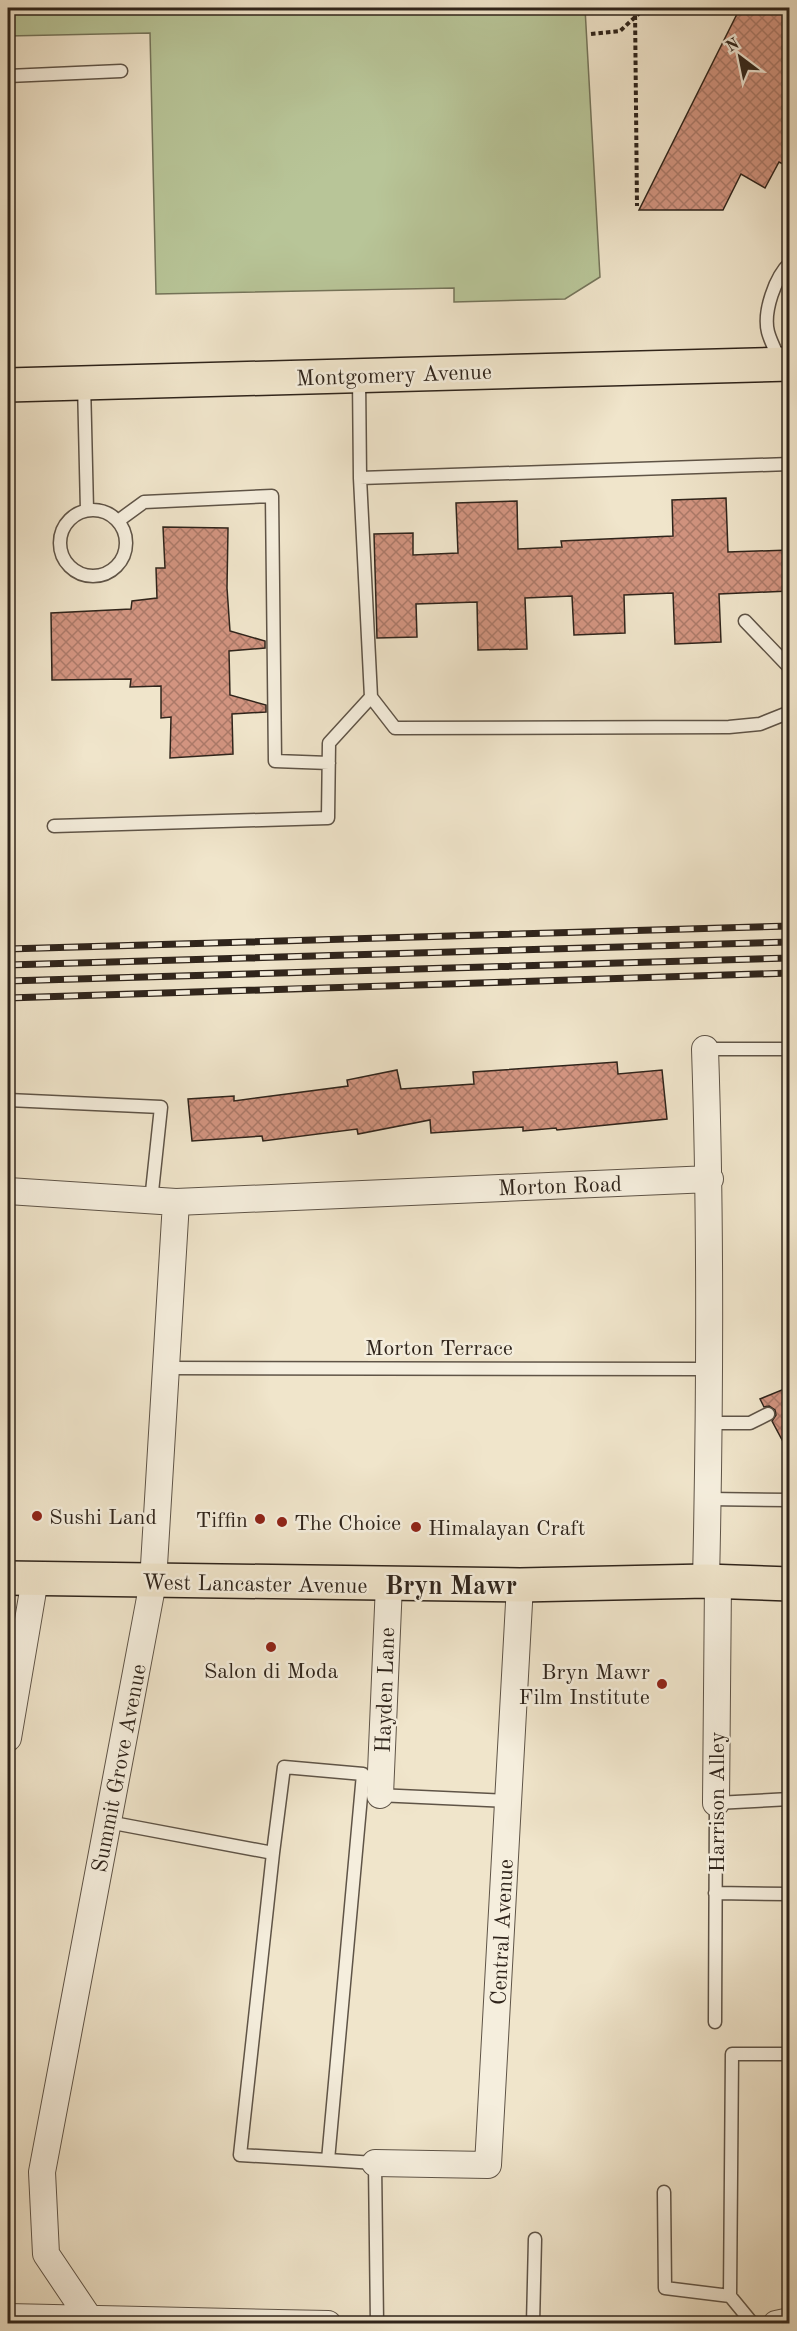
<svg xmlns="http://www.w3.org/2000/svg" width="797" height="2331" font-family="'Old Standard TT',serif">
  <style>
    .pitch { fill: #b8c598; stroke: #74745a; stroke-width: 1.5 }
    .building { fill: url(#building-cross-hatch); stroke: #2f241b; stroke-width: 1.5 }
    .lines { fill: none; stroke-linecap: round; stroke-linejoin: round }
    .lane-casing { stroke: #5f5447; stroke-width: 15 }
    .street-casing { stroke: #5f5447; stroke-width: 28 }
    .primary-casing { stroke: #2f241b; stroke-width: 36 }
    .highway-casing { stroke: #2f241b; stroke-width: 36 }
    .path { stroke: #2f241b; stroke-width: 4; stroke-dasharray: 4.5 3; stroke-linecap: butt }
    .lane { stroke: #f5eedd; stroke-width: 12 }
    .street { stroke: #f5eedd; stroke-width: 26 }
    .primary { stroke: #f0e5cb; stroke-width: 33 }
    .highway { stroke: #f0e5cb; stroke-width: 33 }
    .rail-casing { stroke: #2f241b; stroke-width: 7 }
    .rail { stroke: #f5eedd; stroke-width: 4.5; stroke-dasharray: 14; stroke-linecap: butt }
    .poi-dot { fill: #8f2418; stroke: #f5eedd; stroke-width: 2 }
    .labels { text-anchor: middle; stroke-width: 5; stroke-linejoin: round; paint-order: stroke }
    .street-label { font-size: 22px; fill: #2f241b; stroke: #f5eedd }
    .poi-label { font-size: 22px; fill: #2f241b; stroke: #f5eedd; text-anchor: start }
    .quarter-label { font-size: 26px; font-weight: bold; fill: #2f241b; stroke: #f5eedd }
  </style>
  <defs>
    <pattern id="building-cross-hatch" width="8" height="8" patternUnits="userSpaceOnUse" patternTransform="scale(1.5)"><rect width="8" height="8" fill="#d29480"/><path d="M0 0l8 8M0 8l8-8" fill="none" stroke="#ab7968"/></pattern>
  </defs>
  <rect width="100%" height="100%" fill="#f0e5cb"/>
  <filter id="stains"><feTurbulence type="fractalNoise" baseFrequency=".00333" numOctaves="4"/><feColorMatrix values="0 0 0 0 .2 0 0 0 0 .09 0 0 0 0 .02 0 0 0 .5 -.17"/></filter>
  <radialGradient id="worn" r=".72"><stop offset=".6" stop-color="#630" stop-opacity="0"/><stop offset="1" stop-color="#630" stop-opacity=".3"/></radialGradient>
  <path class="pitch" d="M8,8H585L600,277L565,299L454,302V288L156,294L150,33L8,36Z"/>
  <path class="building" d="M740,8H789V167L779,162L765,188L741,174L723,210H639Z
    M726,498L728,552L789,550V591L719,594L721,642L675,644L673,593L624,595L625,633L574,635L572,596L525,598L527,649L478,650L477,602L416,604L417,637L377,638L374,534L413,533V555L458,553L456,503L517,501L518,549L562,547L561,541L673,536L672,500Z
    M163,527L228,528L227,588L230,631L265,641V648L229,651L230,695L266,705V712L232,714L233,754L170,758L171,717L161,718V686L130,687L131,679L52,680L51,613L131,609L132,601L157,598L156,568H165Z
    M617,1062L618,1074L662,1070L667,1119L557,1130L556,1128L523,1131V1127L431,1133L430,1120L358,1134L357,1129L263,1141L262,1136L192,1141L188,1099L234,1096V1101L348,1086L347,1080L397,1070L401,1089L474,1084L473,1072Z
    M789,1387V1453L772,1421L776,1415L775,1410L769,1406L764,1407L760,1399Z"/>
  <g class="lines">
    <g class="lane-casing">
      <path id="lane" d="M8,76L121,71
        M781,363C777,353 771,343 768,332C763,312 775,277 790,263
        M359,377L360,478L371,697L395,728L729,727L760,724L790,712
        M84,383L87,510
        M360,478L790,464
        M60 543a33 33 0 1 1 66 0a33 33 0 1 1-66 0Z
        M118,521L144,502L272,496L275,761L329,763
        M745,621L790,668
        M54,826L328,818L329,743L371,697
        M705,1049H790
        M8,1100L161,1107L151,1201
        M167,1368L711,1369
        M710,1423H750L768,1414
        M708,1499L790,1500
        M377,1795L509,1801
        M108,1822L273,1853L284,1767L363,1774L328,2160L375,2163L377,2324
        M273,1853L240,2155L328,2160
        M715,1893L790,1894
        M715,2022L716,1803L790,1799
        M664,2192L665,2288L730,2296
        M533,2324L535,2239
        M753,2324L730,2296L732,2054H790"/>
    </g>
    <g class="street-casing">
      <path id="street" d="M705,1049C711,1226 710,1403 706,1581
        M8,1191L176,1202L710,1179
        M8,1738L35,1579
        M380,1795L389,1584
        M716,1803L718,1581
        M375,2163L488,2165L520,1585
        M8,2317L328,2324
        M89,2318L46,2254L42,2172L153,1582L176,1202
        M776,2324L790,2321"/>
    </g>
    <g class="primary-casing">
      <path id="primary" d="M8,385L790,364"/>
    </g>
    <g class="highway-casing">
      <path id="highway" d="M8,1578L520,1585L706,1581L790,1584"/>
    </g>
    <path class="path" d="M635,8L637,206
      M591,34L620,31L645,8"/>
    <use href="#lane" class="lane"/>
    <use href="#street" class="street"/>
    <use href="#primary" class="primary"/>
    <use href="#highway" class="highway"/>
    <g class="rail-casing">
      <path id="rail" d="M8,949L790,926
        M8,965L790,942
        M8,981L790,958
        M8,998L790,973"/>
    </g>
    <use href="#rail" class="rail"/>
  </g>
  <g class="poi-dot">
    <circle cx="37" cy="1516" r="6"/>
    <circle cx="260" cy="1519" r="6"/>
    <circle cx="282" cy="1522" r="6"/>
    <circle cx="416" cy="1527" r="6"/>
    <circle cx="271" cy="1647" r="6"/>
    <circle cx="662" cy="1684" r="6"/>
  </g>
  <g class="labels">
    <g class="street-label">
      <text transform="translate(394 374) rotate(-2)" y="8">Montgomery Avenue</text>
      <text transform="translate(560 1185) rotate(-2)" y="8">Morton Road</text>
      <text x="439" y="1355">Morton Terrace</text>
      <text transform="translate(255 1583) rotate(1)" y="8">West Lancaster Avenue</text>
      <text transform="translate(384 1690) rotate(-88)" y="8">Hayden Lane</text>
      <text transform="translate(118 1768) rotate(-79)" y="8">Summit Grove Avenue</text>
      <text transform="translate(716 1802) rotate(-90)" y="8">Harrison Alley</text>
      <text transform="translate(501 1932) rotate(-87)" y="8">Central Avenue</text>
    </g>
    <g class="poi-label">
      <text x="49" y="1524">Sushi Land</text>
      <text x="248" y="1527" text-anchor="end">Tiffin</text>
      <text x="294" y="1530">The Choice</text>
      <text x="428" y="1535">Himalayan Craft</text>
      <text x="271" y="1678" text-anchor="middle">Salon di Moda</text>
      <text x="650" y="1679" text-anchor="end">Bryn Mawr<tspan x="650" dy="25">Film Institute</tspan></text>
    </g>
    <g class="quarter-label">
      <text x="451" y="1594">Bryn Mawr</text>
    </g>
  </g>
  <rect width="797" height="2331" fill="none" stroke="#f0e5cb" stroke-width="30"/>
  <rect x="9" y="9" width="779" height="2313" fill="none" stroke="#2f241b" stroke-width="3"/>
  <rect x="15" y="15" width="767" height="2301" fill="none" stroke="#2f241b" stroke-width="1.5"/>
  <g transform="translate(740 57) rotate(328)" stroke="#f5eedd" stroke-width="4.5" paint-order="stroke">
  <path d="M0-4.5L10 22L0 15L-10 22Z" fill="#2f241b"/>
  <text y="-9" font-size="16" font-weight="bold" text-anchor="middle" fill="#2f241b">N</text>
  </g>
  <rect width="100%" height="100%" filter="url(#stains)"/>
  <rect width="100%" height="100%" fill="url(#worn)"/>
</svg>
